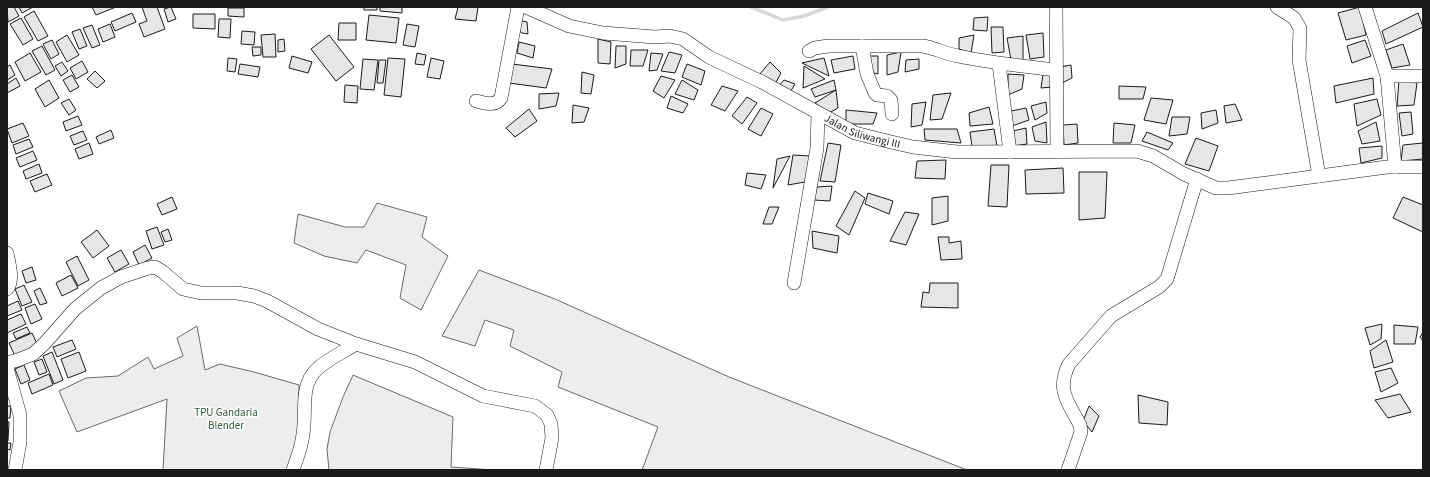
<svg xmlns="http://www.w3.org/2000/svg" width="1430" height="477" font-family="'Source Sans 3',sans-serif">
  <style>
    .built { fill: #ededed; stroke: #6a6a6a }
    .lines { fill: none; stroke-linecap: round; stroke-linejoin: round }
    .stream { stroke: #d7d7d7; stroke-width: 3.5 }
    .building { fill: #e6e6e6; stroke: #1a1a1a }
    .minor-casing { stroke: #1a1a1a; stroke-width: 14 }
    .minor { stroke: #fff; stroke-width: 13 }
    .labels { text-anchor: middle; stroke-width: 3; stroke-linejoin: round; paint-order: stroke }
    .street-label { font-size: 11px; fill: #1a1a1a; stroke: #fff }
    .park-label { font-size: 11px; fill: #2b5a34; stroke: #fff }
  </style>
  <rect width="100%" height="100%" fill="#fff"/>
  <path class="built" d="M377,203L427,217L422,237L448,256L421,310L400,298L406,265L366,250L357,263L324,256L294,243L298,214L345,227H364Z
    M479,270L555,299L729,377L967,470H642L658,427L558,387L562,372L510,346L514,330L485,320L475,346L442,336Z
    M197,326L205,370L220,364L254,372L299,385V422L298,436L288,470H163L167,399L77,432L59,391L86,378L118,376L148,357L154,369L183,356L177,338Z
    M353,375L453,417L451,467L493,470H329L327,449L330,432L343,397Z"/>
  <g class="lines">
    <path class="stream" d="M751,7L783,20L804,16L828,7"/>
  </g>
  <path class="building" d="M7,7H14L19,16L8,22Z
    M19,7H33L22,13Z
    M92,7H116L96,15Z
    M142,7H157L165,29L144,37L139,24L147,21Z
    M171,7L176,19L168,22L164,9Z
    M364,7H377V10H364Z
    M380,7H402V13L380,11Z
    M458,7H478L476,21L455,19Z
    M1360,7L1366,35L1346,40L1338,13Z
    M228,8H244V17L228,16Z
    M34,11L48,36L38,41L24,17Z
    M132,13L136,22L115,31L111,22Z
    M1418,13L1423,27L1386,44L1382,31Z
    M193,14H215V29L193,28Z
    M369,15L399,18L396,43L366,40Z
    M988,17L987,31L973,30L974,18Z
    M21,18L33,39L23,45L10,24Z
    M219,19H231L230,38L218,37Z
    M518,20L527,22L528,34L522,33L517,29Z
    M339,23H356V40H338Z
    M110,24L115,37L103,42L98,29Z
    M407,24L419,26L415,47L403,45Z
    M92,25L100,45L92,48L83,28Z
    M991,27H1003L1004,52L992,53Z
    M80,29L87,46L79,49L72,32Z
    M242,31L255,32L254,45L241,44Z
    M1043,33L1044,57L1030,59L1026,35Z
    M275,34L276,57H263L261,35Z
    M67,35L79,55L67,62L56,42Z
    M329,35L354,67L336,81L311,49Z
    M974,35L971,53L959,49V38Z
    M1023,36V61L1011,60L1007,38Z
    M284,39L285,51L278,52V40Z
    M598,39L611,42L610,64L598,63Z
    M52,40L59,54L51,59L43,44Z
    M1365,40L1371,56L1352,63L1347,46Z
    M519,42L535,46L533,58L517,53Z
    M1403,44L1410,65L1392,68L1386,50Z
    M42,46L55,70L46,75L32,51Z
    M616,46H626V64L615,68Z
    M252,47H261V55L253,56Z
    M631,50H648L643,66H630Z
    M669,52L682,55L675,73L661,71Z
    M901,52L898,72L887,75V55Z
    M30,53L41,72L25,81L15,62Z
    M417,53L426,55L424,65L415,64Z
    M651,53L663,54L657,70L649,71Z
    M292,56L312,62L308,73L289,68Z
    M853,56L855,69L834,73L831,60Z
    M868,56H878V74L870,72Z
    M228,58L237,59L235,72L227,71Z
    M388,58L405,59L401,97L384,95Z
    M431,58L444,61L440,79L427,77Z
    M824,58L829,76L802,63Z
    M363,59L378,60L374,90L360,89Z
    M919,59V69L905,72L906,60Z
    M379,60H386L383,83H377Z
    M82,61L88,72L76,79L70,68Z
    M62,62L68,71L61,76L55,66Z
    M770,62L781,73L775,84L760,74Z
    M240,64L260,67L258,77L238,74Z
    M512,64L552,69L546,88L509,83Z
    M687,64L705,71L701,85L682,77Z
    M10,65L15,75L7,80V67Z
    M1071,65L1072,78L1060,84V67Z
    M804,66L825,79L803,88Z
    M95,71L105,81L97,88L87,79Z
    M582,72L594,75L591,94L581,93Z
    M1008,74L1024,75L1022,89L1008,95Z
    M1043,74H1051L1053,87L1041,88Z
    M72,75L79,87L70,92L63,80Z
    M661,76L675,80L664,98L653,91Z
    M16,78L20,86L7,93V84Z
    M1373,78L1374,94L1336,103L1334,86Z
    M49,80L59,98L45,107L35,89Z
    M682,80L698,90L694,100L675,94Z
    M784,80L795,84L789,94L778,87Z
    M834,80L836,90L815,97L811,89Z
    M1399,80L1417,83L1414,105L1397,106Z
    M345,85L358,86L357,103L344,102Z
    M722,86L738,91L725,111L711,105Z
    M1119,86L1146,87L1143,99H1119Z
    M836,90L838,108L829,113L815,103Z
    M559,93L556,106L539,109V94Z
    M951,93L942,119L930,120L933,95Z
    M671,96L688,104L683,113L667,108Z
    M747,97L757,103L742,124L732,116Z
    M1151,98L1173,100L1166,124L1144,120Z
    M69,99L76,110L69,115L61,103Z
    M1377,99L1381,115L1357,126L1354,104Z
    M926,102L922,125L911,127L912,104Z
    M1046,102L1047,113L1035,120L1031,106Z
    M1235,104L1242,120L1226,123L1224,106Z
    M573,105L589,108L584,122L572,123Z
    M989,107L993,124L970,126L969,113Z
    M761,108L773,114L761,136L748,129Z
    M1026,108L1029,120L1012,126L1011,111Z
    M529,109L537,121L515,137L506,128Z
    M846,110L877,113L873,124H846Z
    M1216,110L1218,123L1202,129L1201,113Z
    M1411,112L1413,134L1402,136L1399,113Z
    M78,116L82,125L66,131L63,122Z
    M1172,117H1190L1187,134L1169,136Z
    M1046,122L1047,143L1035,141L1032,127Z
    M1376,122L1380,141L1362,144L1358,131Z
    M23,123L29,136L12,143L7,129Z
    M1114,123L1135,125L1131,143H1113Z
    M1077,124L1078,143L1064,145L1063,125Z
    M1026,128L1027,144L1014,146L1013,131Z
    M924,129H957L961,143L925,140Z
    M994,129L997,146L972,147L970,132Z
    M111,130L114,138L99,144L96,137Z
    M83,131L87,140L74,145L70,136Z
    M1147,132L1173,143L1168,150L1142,141Z
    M1196,138L1218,146L1209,171L1185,164Z
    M29,139L33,147L16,154L13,145Z
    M89,143L93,154L79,159L75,149Z
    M828,143L841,145L835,182L820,181Z
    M1423,143V159L1401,161L1403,145Z
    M1382,146V158L1361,163L1359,148Z
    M33,151L37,160L20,167L16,158Z
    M793,155L810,156L805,182L788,185Z
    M790,156L773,188L777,159Z
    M946,160L945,179L915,178L917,161Z
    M39,164L42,173L26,179L23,171Z
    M991,165H1009L1007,207L988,206Z
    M1063,168L1064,193L1026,194L1025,170Z
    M1079,172H1107L1105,218L1079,220Z
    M747,173L766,175L761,189L745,185Z
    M47,174L52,185L35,192L30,181Z
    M832,186L830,201L814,200L817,187Z
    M855,191L865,198L849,235L836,226Z
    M868,193L893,201L889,214L865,204Z
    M948,196V221L932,225V198Z
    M172,197L177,209L162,215L157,204Z
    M1403,197L1423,205V232L1393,218Z
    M769,207H779L772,224H763Z
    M905,212L919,214L906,245L890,241Z
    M157,227L164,245L152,249L146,231Z
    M168,229L172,240L165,242L161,232Z
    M97,230L109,246L93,258L81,242Z
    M812,231L839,236L837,253L813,248Z
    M938,237H949V243L961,241L962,259L941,260Z
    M145,245L152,258L139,265L133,252Z
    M121,250L129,264L115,272L107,258Z
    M77,256L89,280L78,286L66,262Z
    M32,267L36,280L26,283L22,271Z
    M71,275L78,288L62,296L56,283Z
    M930,283H958V308L921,307L923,292L929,293Z
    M24,285L32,302L22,306L15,289Z
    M40,288L47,303L40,305L34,291Z
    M18,301L22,310L7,316V306Z
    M35,304L42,319L31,324L25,308Z
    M21,314L26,324L7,333V320Z
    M1382,324L1381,339L1370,345L1365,328Z
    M1394,325L1418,327L1415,344H1394Z
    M27,327L30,333L16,339L13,333Z
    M1423,332V341L1420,337Z
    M32,333L38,346L15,356L9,343Z
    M72,340L76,349L57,357L53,347Z
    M1386,340L1393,362L1374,368L1370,351Z
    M52,352L63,380L54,384L43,356Z
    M79,352L86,371L68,378L61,359Z
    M42,359L47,372L39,375L34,362Z
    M24,365L30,380L21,384L15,369Z
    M1391,368L1398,383L1381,392L1375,372Z
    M49,374L53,385L32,394L28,383Z
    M1400,394L1411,412L1388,418L1375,400Z
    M1138,395L1168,402L1167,425L1139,423Z
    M7,406H11L10,418H7Z
    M1089,406L1099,416L1092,432L1083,421Z
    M7,422H9L8,441H7Z
    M7,443H11L10,450L7,449Z"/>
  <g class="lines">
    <g class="minor-casing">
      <g id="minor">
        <path id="s1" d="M526,7L569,26L603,33L655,37L670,36L683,39L709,57L762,82L855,133L891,142L913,147L957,152L1137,151L1153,156L1184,174L1216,188H1228L1387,167H1423"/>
        <path d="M1056,7L1057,151"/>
        <path d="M1277,7L1294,18L1300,28L1299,60L1319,176"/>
        <path d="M1365,7L1387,76"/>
        <path d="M862,46L867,74L875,93L877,95L887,96L891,100L892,114"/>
        <path d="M809,51L815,48L828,46H923C935,48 946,54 958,56C991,63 1023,66 1056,70"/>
        <path d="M999,64L1010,152"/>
        <path d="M476,101C485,103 495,107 501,98L518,7"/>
        <path d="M1395,167L1387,76H1423"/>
        <path d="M7,253C9,264 14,280 7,289"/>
        <path d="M794,283L817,148L818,113"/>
        <path d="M7,363L18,360L33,354L44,344L75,309L101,288L121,277L148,268L155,267L163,272L183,289L201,293H237L254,296L267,301L318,329L356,344L415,362L483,396L535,406L547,415L551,424L552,438L546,470"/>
        <path d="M7,368L20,415V442L15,470"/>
        <path d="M293,470C297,458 302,446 303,434C307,412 299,386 317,369C328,359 343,352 356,344"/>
        <path d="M1068,470L1081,432L1080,425C1068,402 1056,390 1069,364L1111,316L1159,287L1167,279L1197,179"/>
      </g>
    </g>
    <use href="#minor" class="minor"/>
  </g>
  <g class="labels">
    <g class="street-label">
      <text dy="4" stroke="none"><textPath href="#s1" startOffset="365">Jalan Siliwangi III</textPath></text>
    </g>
    <g class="park-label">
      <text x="226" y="416">TPU Gandaria<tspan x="226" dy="13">Blender</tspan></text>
    </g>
  </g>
  <rect width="1430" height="477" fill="none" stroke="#1a1a1a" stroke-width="16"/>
</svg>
